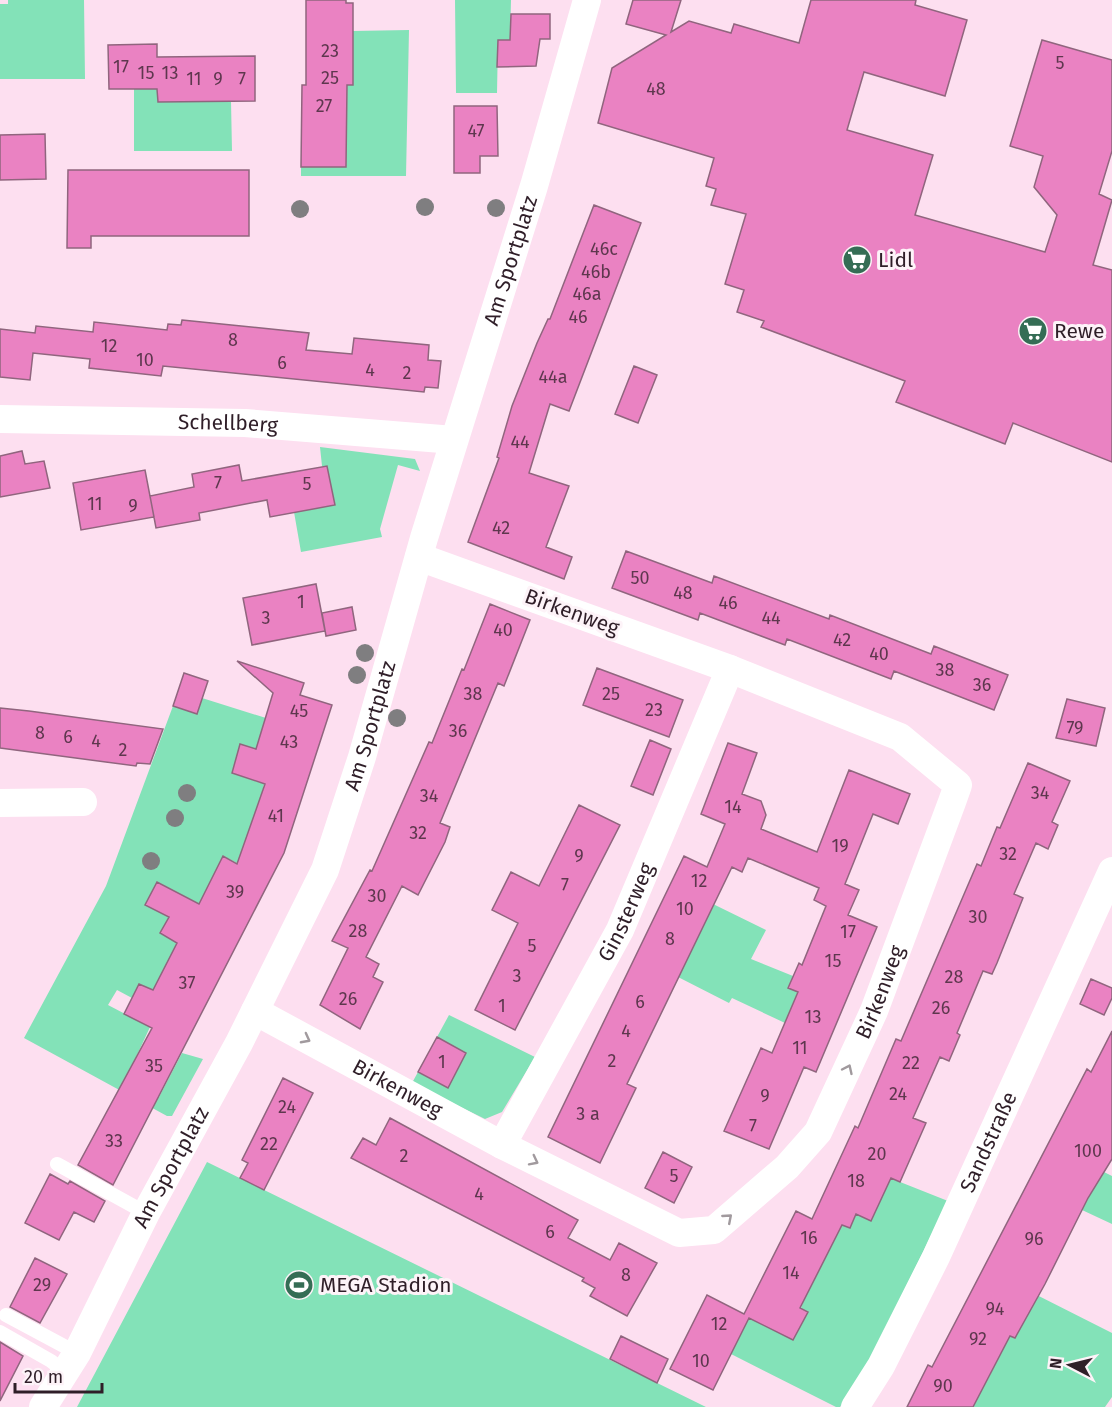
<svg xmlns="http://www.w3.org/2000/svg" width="1112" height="1407" font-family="'Fira Sans',sans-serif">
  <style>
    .green { fill: #83e2b8 }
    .building { fill: #ea82c2; stroke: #90657e; stroke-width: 1.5 }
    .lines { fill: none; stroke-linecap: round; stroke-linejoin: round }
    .service { stroke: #fff; stroke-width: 14 }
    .minor { stroke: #fff; stroke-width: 28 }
    .tree { fill: #7f7e80 }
    .oneway { stroke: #a19a9e }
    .labels { text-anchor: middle; stroke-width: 6; stroke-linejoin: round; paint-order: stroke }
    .number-label { font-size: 18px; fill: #5e374e }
    .poi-label { font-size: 21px; fill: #2f1e28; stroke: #fdf3f8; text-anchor: start }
    .street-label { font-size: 21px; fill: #2f1e28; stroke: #fdf3f8 }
  </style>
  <rect width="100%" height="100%" fill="#fddff0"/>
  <path class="green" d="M8,0H84L85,79H0V4H8Z
    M455,0H511L510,40H498L497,93H456Z
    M409,30L406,176H301V167L346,166V85H353V31Z
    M134,89H157L158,102L231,101L232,151H134Z
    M320,447L415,459L420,471L398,465L380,529L382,537L301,552L294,512L334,505L327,466H322Z
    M202,698L266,718L256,749L237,757L232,773L264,784L247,868L223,856L199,904L157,882L146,905L169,917L160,933L184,947L162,973L153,990L132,998L117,990L108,1005L150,1027L126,1079L159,1097L182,1053L203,1059L172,1116H167L24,1038L106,886L173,706L197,714Z
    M713,904L766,930L751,959L793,976L789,988L798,992L785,1023L732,998L729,1003L678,977Z
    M449,1015L535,1057L502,1112L485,1119L412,1083L418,1072L448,1088L466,1053L437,1037Z
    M207,1162L706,1407H77Z
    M1102,1171L1112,1176V1224L1082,1210Z
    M885,1176L948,1201L872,1356L840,1407H836L731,1354L749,1316L793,1340L807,1312L801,1308L803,1302L842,1225L850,1228L856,1214Z
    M1007,1280L1112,1333V1397L1105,1407H973L962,1366L988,1379L1010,1336L1015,1338Z"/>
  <path class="building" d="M306,0H346V3H353V85H347L346,167H301L302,85H306Z
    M633,0H681L671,32L689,21L731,33L734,24L799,43L811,0H916L915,5L967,20L945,96L864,72L847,130L933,155L915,215L1045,252L1057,215L1034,187L1043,156L1010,146L1042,40L1112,60V151L1099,194L1112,200L1093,265L1112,270V462L1013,423L1005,444L896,402L905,381L761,327L764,321L737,312L744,290L725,284L746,214L711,205L716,189L706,186L714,158L598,123L612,68L666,35L626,24Z
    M511,14H550V39H540L536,66L497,67L498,40H510Z
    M157,44V57L255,56V101L158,102L157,89H109L108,45Z
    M454,106H497L498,156H480V173H454Z
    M45,134L46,179L0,180V135Z
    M68,170H249V236H91V248H67Z
    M594,205L641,223L569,411L550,404L529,473L569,486L546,547L572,557L564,579L468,542L499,458L497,457L512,406L537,343L548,319H550Z
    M182,320L309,333L306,350L352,354L354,338L429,345L428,360L441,361L438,388L425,387L424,392L163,366L161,376L89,368L90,359L33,353L30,380L0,377V329L35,333L36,326L93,332L94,322L167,330L168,324L181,325Z
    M634,366L657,375L638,423L615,414Z
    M22,451L25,464L44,461L50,488L0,497V456Z
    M239,465L242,481L327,466L335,505L270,517L267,500L199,513L200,520L156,528L150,496L194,487L192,474Z
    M145,470L154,517L81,530L73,483Z
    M626,551L712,583L714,576L829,619L830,615L931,654L934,646L1008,675L994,710L894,671L891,679L787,639L785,645L700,613L698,620L612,588Z
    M316,584L325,631L252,645L243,598Z
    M490,604L530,620L504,686L498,683L440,823L450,827L445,842L418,895L402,886L366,957L379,964L373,977L383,982L360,1029L320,1005L348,948L332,941L370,870L372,871L429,742L432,743L462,669L464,670Z
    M352,607L356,630L326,636L322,613Z
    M237,661L304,683L300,695L332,705L284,853L113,1185L78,1165L152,1028L124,1014L139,984L153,990L177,943L160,933L169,917L145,905L157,882L199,904L223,856L237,864L265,784L232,773L240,744L256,749L273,693Z
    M597,668L683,700L669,737L583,705Z
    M184,673L208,681L197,714L173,706Z
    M1067,699L1105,708L1096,746L1056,738Z
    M0,708L29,711L163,729L150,764L137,763L136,766L0,748Z
    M650,740L671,749L653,795L631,786Z
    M728,743L757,753L742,794L761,801L766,815L761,829L817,852L849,770L910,794L898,824L873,814L845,884L859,890L848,915L877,927L816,1072L804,1067L769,1149L724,1131L761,1048L772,1053L798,992L788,988L799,963L802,965L826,906L814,900L819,888L748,858L742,872L732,867L627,1084L636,1088L600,1163L548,1137L684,856L707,867L725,824L701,814Z
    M1028,763L1070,781L1052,822L1058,825L1048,849L1036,843L1014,894L1023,898L997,963L992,974L983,971L957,1033L960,1035L949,1061L940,1057L913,1118L926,1123L900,1182L891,1178L871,1221L856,1214L850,1228L842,1225L800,1308L808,1312L793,1340L749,1318L713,1390L670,1369L707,1295L744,1314L796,1211L812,1219L855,1126L858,1128L896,1039L901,1041L977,864L981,866L997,827L1000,828Z
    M579,805L620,825L515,1030L475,1010L518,923L492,910L511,872L539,886Z
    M1091,979L1112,988V998L1104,1015L1080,1004Z
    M1112,1031V1159L1088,1198L1045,1284L1015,1338L1010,1336L973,1407H907L928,1365L932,1367L1087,1069L1091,1072Z
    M437,1037L466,1053L448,1088L418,1072Z
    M283,1078L313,1093L264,1190L240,1178L248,1163L242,1160Z
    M390,1118L578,1220L568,1238L610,1260L619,1243L657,1263L627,1316L590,1296L595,1288L582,1281L584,1278L351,1158L363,1138L376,1145Z
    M663,1152L692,1167L674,1203L645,1188Z
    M50,1174L68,1184L70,1181L105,1201L94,1222L74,1212L59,1240L25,1223Z
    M35,1258L67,1274L40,1323L10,1307Z
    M621,1336L668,1359L657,1383L610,1359Z
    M0,1342L23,1356L0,1401Z"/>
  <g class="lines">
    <path class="service" d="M57,1164L146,1213
      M6,1315L77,1353
      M0,1332L51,1361L65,1372"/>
    <g class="minor">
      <path id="s1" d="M0,419L245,423L454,440"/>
      <path d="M0,803L83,802"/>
      <path id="s2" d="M255,1011L502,1145L679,1233L714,1230L787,1167L818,1132L874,1011L952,802L958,785L900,737L730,669L419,557"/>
      <path id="s3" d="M502,1145L620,930L730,669"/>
      <path id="s4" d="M43,1407L77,1353L146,1213L239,1043L325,870L362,757L424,538L534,186L587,0"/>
      <path id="s5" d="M855,1407L881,1366L936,1257L1112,871"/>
    </g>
  </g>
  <g class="tree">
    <circle cx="425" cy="207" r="9"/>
    <circle cx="496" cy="208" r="9"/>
    <circle cx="300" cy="209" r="9"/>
    <circle cx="365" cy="653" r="9"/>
    <circle cx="357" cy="675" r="9"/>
    <circle cx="397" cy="718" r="9"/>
    <circle cx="187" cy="793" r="9"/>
    <circle cx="175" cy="818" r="9"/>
    <circle cx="151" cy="861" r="9"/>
  </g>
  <defs><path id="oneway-chevron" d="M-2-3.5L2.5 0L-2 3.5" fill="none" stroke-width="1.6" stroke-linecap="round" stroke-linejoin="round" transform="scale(1.5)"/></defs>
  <g class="oneway">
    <use href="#oneway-chevron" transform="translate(306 1039) rotate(28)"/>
    <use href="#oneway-chevron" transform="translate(848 1069) rotate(-65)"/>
    <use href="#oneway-chevron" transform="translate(534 1161) rotate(27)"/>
    <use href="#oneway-chevron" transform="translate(728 1218) rotate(-41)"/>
  </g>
  <defs>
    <g id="supermarket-disc" transform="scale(1.5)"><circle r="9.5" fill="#356d55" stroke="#fdf3f8"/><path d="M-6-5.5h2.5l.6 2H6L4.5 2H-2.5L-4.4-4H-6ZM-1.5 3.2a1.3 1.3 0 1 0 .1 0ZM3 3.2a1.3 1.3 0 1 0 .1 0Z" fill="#fff"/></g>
    <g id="stadium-disc" transform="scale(1.5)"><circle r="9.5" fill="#356d55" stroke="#fdf3f8"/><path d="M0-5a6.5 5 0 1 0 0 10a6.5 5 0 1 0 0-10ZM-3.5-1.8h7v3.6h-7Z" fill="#fff"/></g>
  </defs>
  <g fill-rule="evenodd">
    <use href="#supermarket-disc" x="857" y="260"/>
    <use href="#supermarket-disc" x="1033" y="331"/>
    <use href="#stadium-disc" x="299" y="1285"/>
  </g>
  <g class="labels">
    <g class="number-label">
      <text x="330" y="57">23</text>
      <text x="1060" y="69">5</text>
      <text x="121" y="73">17</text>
      <text x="146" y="79">15</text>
      <text x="170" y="79">13</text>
      <text x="330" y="84">25</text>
      <text x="194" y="85">11</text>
      <text x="218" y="85">9</text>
      <text x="242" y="85">7</text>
      <text x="656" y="95">48</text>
      <text x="324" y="112">27</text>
      <text x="476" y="137">47</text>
      <text x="604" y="255">46c</text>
      <text x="596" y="278">46b</text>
      <text x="587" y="300">46a</text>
      <text x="578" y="323">46</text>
      <text x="233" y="346">8</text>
      <text x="109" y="352">12</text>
      <text x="145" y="366">10</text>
      <text x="282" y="369">6</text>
      <text x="370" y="376">4</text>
      <text x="407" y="379">2</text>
      <text x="553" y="383">44a</text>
      <text x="520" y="448">44</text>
      <text x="218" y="489">7</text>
      <text x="307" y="490">5</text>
      <text x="95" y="510">11</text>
      <text x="133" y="512">9</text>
      <text x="501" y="534">42</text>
      <text x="640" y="584">50</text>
      <text x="683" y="599">48</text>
      <text x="301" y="608">1</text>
      <text x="728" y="609">46</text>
      <text x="266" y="624">3</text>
      <text x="771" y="624">44</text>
      <text x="503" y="636">40</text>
      <text x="842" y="646">42</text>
      <text x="879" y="660">40</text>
      <text x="945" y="676">38</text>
      <text x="982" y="691">36</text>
      <text x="473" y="700">38</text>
      <text x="611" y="700">25</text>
      <text x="654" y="716">23</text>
      <text x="299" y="717">45</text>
      <text x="1075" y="734">79</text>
      <text x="458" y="737">36</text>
      <text x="40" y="739">8</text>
      <text x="68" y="743">6</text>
      <text x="96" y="747">4</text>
      <text x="289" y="748">43</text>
      <text x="123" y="756">2</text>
      <text x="1040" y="799">34</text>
      <text x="429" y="802">34</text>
      <text x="733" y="813">14</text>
      <text x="276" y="822">41</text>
      <text x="418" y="839">32</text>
      <text x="840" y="852">19</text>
      <text x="1008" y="860">32</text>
      <text x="579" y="862">9</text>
      <text x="699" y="887">12</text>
      <text x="565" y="891">7</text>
      <text x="235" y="898">39</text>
      <text x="377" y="902">30</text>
      <text x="685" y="915">10</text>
      <text x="978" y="923">30</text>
      <text x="358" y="937">28</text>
      <text x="848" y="938">17</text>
      <text x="670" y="945">8</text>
      <text x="532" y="952">5</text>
      <text x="833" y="967">15</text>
      <text x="517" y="982">3</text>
      <text x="954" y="983">28</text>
      <text x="187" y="989">37</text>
      <text x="348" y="1005">26</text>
      <text x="640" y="1008">6</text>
      <text x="502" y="1012">1</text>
      <text x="941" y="1014">26</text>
      <text x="813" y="1023">13</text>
      <text x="626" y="1037">4</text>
      <text x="800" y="1054">11</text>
      <text x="612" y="1067">2</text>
      <text x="442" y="1068">1</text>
      <text x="911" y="1069">22</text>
      <text x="154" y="1072">35</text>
      <text x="898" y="1100">24</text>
      <text x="765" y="1102">9</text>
      <text x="287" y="1113">24</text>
      <text x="588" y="1120">3 a</text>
      <text x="753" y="1132">7</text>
      <text x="114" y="1147">33</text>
      <text x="269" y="1150">22</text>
      <text x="1088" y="1157">100</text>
      <text x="877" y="1160">20</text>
      <text x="404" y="1162">2</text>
      <text x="674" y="1182">5</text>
      <text x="856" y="1187">18</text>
      <text x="479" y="1200">4</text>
      <text x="550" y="1238">6</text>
      <text x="809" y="1244">16</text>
      <text x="1034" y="1245">96</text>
      <text x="791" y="1279">14</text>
      <text x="626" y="1281">8</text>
      <text x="42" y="1291">29</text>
      <text x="995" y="1315">94</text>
      <text x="719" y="1330">12</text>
      <text x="978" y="1345">92</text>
      <text x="701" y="1367">10</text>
      <text x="943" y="1392">90</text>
    </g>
    <g class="poi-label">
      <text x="878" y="267">Lidl</text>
      <text x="1054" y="338">Rewe</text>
      <text x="320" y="1292">MEGA Stadion</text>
    </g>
    <g class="street-label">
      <text dy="7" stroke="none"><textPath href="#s4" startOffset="1244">Am Sportplatz</textPath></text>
      <text dy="7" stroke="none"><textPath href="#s1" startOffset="228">Schellberg</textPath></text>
      <text transform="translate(572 612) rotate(20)" y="7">Birkenweg</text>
      <text dy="7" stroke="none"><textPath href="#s4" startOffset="758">Am Sportplatz</textPath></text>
      <text dy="7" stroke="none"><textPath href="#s3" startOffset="264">Ginsterweg</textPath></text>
      <text dy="7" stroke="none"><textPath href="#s2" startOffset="810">Birkenweg</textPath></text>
      <text dy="7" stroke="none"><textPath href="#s2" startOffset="162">Birkenweg</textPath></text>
      <text dy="7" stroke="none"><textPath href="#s5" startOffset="297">Sandstraße</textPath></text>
      <text dy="7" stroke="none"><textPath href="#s4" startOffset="272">Am Sportplatz</textPath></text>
    </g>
  </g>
  <g transform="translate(1070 1365) rotate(277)" stroke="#fdf3f8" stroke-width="4.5" paint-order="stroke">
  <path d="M0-4.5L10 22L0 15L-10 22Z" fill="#2f1e28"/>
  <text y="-9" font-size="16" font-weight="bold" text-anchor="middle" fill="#2f1e28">N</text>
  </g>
  <path d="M15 1383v9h87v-9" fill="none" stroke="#2f1e28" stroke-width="3"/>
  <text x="24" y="1383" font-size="18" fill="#2f1e28" stroke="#fdf3f8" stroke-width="4.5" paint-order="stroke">20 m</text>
</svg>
